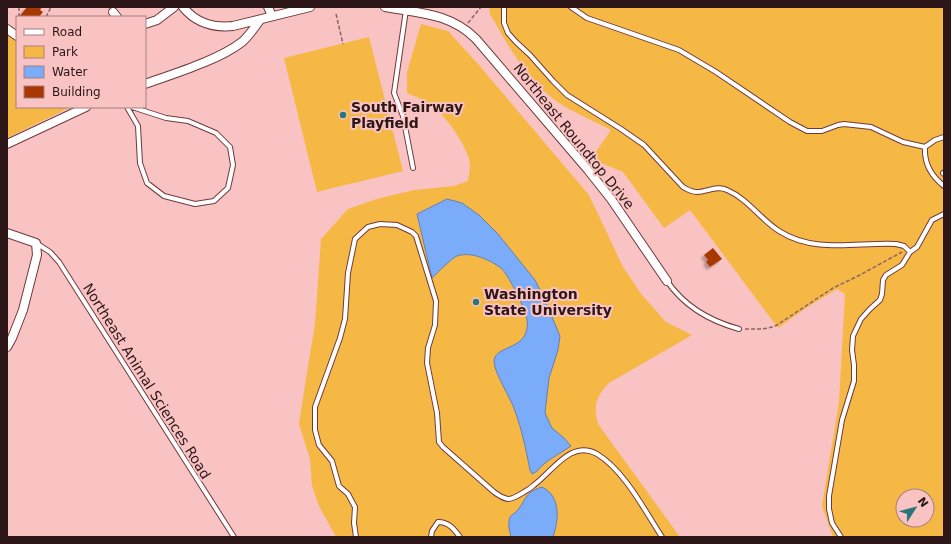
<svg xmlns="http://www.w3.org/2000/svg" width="951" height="544" font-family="'DejaVu Sans',sans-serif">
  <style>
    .green { fill: #f6b845; fill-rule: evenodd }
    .water { fill: #7aacfa; stroke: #637fb6 }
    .building { fill: #a93703; filter: url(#shadow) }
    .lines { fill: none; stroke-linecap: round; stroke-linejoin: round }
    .service-casing { stroke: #703a3c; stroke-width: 6 }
    .minor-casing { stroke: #703a3c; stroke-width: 10 }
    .path { stroke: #8a6565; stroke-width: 1.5; stroke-dasharray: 4 2; stroke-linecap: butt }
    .service { stroke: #fff; stroke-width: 4 }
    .minor { stroke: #fff; stroke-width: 8 }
    .poi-dot { fill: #2c7679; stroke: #f8c3c2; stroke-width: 1.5 }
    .labels { text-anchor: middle; stroke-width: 4; stroke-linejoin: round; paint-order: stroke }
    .poi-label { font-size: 14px; font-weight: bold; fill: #2d1617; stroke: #f8c3c2; text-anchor: start }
    .street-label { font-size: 14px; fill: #2d1617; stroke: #f8c3c2 }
  </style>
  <defs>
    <filter id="shadow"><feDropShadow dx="-3" dy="3" stdDeviation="1" flood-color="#0004"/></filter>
  </defs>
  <rect width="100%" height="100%" fill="#f8c3c2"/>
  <path class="green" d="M489,7H944V537H833L822,506L839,402L845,294L837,289L806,308L778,328L690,210L664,228L623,172L591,159L611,130C594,121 575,113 559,103C527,81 509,47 490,14ZM903,496H927V520H903Z
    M421,24L448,31L478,64L589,195L623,267L642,295L666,322L692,335L609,383C596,396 593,406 598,424L680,537H336L319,506L312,486L310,459L299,424L308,366L315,324L321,239L348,209L377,199L414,190L454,186L468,181C469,174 471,166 469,159C464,141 443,112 427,102C421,99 414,96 407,93V72Z
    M7,34L17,40V107H71L7,138Z
    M369,37L403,171L317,192L284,58Z"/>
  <path class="water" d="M447,199L462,203L479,215L498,234L535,280L544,298L560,336L558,350L549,378L545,413L552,428L564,438L571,446C562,452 553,457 545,463C541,466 538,472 532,474L530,470C526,450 522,430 515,411C511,398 494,373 494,361C495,344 531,351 527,320C526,310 509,276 502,269C491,260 471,251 457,256C452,258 437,273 432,278L417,214Z
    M542,487C561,496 559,520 553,537H511C510,532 508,526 509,522C509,516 512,515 516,512C527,500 523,493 542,487Z"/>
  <path class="building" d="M27,7H42L40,10L43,12L39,17H19Z
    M713,248L722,259L710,267L706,262L708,260L704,255Z"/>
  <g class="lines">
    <g class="service-casing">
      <path id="service" d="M504,7V23L508,33L516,42L530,55L553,81L567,95L621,129L644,145L683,187C688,190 692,192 697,192C707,192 717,185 727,190C748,199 760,219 779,231C815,254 857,242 896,244L904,246L910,252
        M571,7L587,18L679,50L716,72L790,122L807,131H822L838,125L844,124L871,127L903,142L925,147
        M406,10L394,93L403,116L413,168
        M127,107L138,126L140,163L147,183L164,196L195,204L214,201L228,188L233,165L230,147L216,133L188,121L166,118L132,107
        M944,137L935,140L925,147C924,163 931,176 944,186
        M943,173L944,174
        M36,243L50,252L59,262L234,537
        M667,281C684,306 710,321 739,329
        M356,537L354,523L355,507L348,494L339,486L332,461L319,445L315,430V407L340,338L345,319L348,273L355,239L368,227L380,224L397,225L412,232L416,236L436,301L435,325L428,348L427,363L437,413L439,442L443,447L494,492C498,495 502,498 508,499C513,499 519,495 524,492C528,490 531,488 534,485C552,472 571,439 597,454C624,470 645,511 662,537
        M431,537L432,531L438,522C449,522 454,529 460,537
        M841,537L832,523L829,509V496L842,420L854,381V365L852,350L853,336L861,319L870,309L880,300L882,294L883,280L886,275L902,265L910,252L917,247L932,220L944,214"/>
    </g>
    <g class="minor-casing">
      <path id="minor" d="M183,7C196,23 212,28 233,26L310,7
        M268,7L272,16
        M385,7C419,13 450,13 476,39L588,170L611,199L667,281
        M113,12L117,17
        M145,24L157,20L174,7
        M7,29L17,36
        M145,84C173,74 219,60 242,42C249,36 254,28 260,20
        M7,144L86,107
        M7,233L36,243L37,255L23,310L12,338L7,347"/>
    </g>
    <path class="path" d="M336,14L343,44
      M19,17V7
      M46,17L51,7
      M468,23L481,7
      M745,329C756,329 767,330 777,325L833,288L858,276L902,252"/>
    <use href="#service" class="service"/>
    <use href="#minor" class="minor"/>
  </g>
  <g class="poi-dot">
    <circle cx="343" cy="115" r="4"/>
    <circle cx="476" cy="302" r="4"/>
  </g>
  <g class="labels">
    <g class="poi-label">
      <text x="351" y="112">South Fairway<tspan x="351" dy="16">Playfield</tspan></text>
      <text x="484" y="299">Washington<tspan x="484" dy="16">State University</tspan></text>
    </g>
    <g class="street-label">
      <text transform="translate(574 136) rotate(51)" y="5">Northeast Roundtop Drive</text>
      <text transform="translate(147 381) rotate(58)" y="5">Northeast Animal Sciences Road</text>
    </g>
  </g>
  <rect width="951" height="544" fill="none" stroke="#2d1617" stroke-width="16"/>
  <rect x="16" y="16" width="130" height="92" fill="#f8c3c2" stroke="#a77e7e"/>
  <rect x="24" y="29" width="20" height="6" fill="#ffffff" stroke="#a77e7e"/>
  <text x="52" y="36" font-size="12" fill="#2d1617">Road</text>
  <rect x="24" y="46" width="20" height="12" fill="#f6b845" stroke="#a77e7e"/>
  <text x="52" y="56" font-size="12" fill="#2d1617">Park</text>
  <rect x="24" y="66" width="20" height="12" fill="#7aacfa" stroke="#a77e7e"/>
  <text x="52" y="76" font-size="12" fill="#2d1617">Water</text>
  <rect x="24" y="86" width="20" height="12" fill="#a93703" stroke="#a77e7e"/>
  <text x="52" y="96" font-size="12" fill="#2d1617">Building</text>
  <g transform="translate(915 508) rotate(54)"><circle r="19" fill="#f8c3c2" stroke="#a77e7e"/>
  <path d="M0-3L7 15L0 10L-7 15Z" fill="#2c7679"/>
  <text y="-6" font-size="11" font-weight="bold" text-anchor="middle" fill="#2d1617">N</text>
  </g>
</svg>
